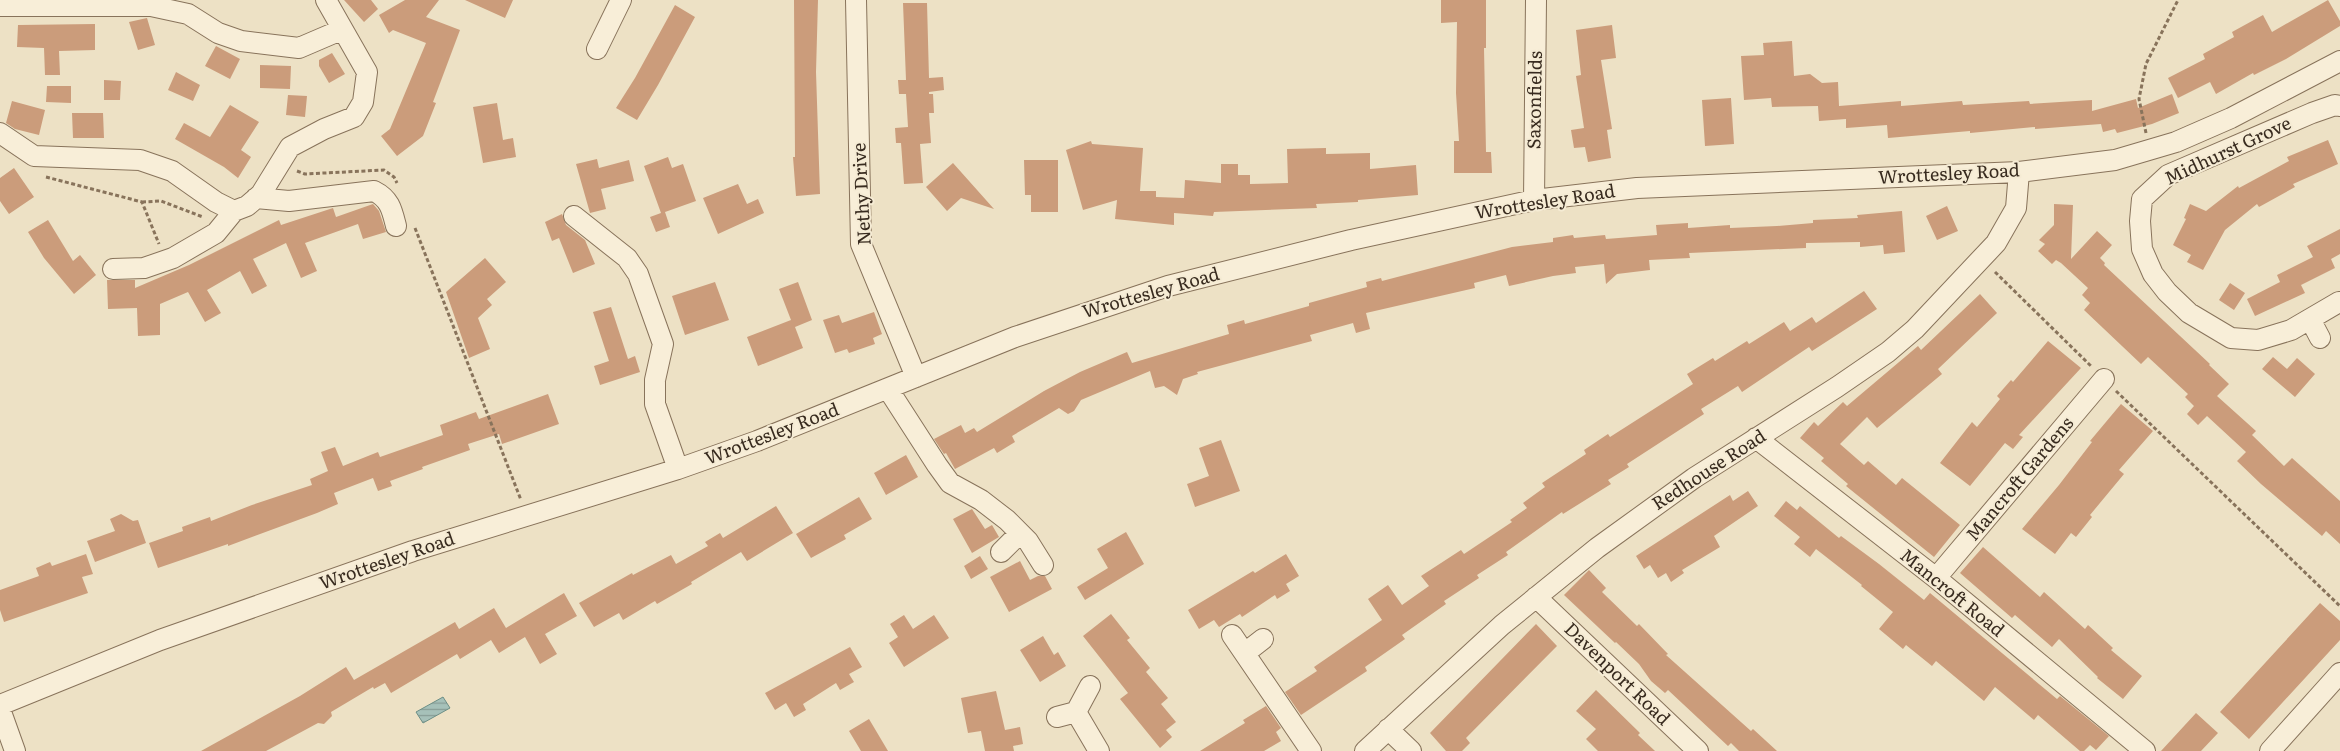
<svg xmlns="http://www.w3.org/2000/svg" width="2340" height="751" font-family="Literata,serif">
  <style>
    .water { fill: url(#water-rules); stroke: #6d8f86 }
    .building { fill: #cb9c7b }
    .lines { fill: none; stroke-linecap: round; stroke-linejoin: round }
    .minor-casing { stroke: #88735b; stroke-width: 22 }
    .path { stroke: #88735b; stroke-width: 3; stroke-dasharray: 4 2.5; stroke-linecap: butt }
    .minor { stroke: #f8eed8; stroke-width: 20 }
    .labels { text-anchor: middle; stroke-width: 4; stroke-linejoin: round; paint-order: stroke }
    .street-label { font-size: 18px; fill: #382b1f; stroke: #f5ebd4 }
  </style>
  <defs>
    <pattern id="water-rules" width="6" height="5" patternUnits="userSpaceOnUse" patternTransform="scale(1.25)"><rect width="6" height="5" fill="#a6c1b9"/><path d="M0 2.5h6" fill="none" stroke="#889d96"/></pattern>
  </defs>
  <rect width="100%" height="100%" fill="#ede1c5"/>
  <path class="water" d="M443,697L450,708L423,723L416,712Z"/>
  <path class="building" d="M344,0H371L378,9L364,22Z
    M405,0H439L426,17L460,30L433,102L436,103L423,136L397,156L381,136L390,129L426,43L393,30L389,33L379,15Z
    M465,0H513L505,18Z
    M794,0H818L816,72L820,194L796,196L793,157H795Z
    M1441,0H1486V48H1484L1486,152H1491L1492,173H1454V141H1459L1456,93L1457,22L1441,23Z
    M2328,0L2340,21V26L2286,59L2254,75L2253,73L2216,94L2210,82L2178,98L2168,78L2205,59L2203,54L2234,37L2232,32L2263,15L2272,32Z
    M903,3H927L929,78L943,77L944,90L929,92V94H933L934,113H929L931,143L920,144L923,183L904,184L901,143H896L895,128L908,127L906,94H899L898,80H906Z
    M675,5L695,17L658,85L637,120L616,108L635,78Z
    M147,18L155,45L138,50L129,22Z
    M95,24V50L59,51L60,75H45L44,48L17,47L18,25Z
    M1612,25L1616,58L1601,60L1612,129L1607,130L1611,158L1588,162L1585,147L1574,148L1571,130L1584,128L1576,76L1581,75L1576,30Z
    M1792,41L1794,76L1810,74L1822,83L1838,82L1839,106L1901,101V106L1962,101L1963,105L2029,101L2030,104L2092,100V111L2136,99L2138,108L2172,94L2179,113L2152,124L2117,133L2115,129L2103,132L2101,124L2035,129V127L1970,133V131L1888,138L1887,125L1846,128V119L1819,121L1818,106L1772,107L1771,98L1744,100L1741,56L1764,55L1763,43Z
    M216,46L240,59L230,79L205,66Z
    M332,53L345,74L329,83L319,66V60Z
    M260,65L291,66L290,89L260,88Z
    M176,72L200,85L193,101L168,90Z
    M104,80L121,81L120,100H104Z
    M47,86H71V103L46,102Z
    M288,95L307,96L305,117L286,115Z
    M1731,98L1734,144L1705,146L1702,100Z
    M12,101L45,110L39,135L15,129L6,123Z
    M497,103L503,140L513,138L516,157L483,163L473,107Z
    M230,105L259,122L241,150L251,157L238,178L224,167L175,139L184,123L210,137Z
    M72,113H103L104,138H73Z
    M2328,140L2338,164L2293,184L2295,187L2259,207L2257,204L2225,230L2203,270L2187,262L2191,255L2173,245L2186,219L2184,218L2190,204L2206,211L2238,186L2239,188L2289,161L2287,157Z
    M1091,141L1092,144L1143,148L1140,191H1156V197L1184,198L1185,180L1221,183V164H1238V175H1250V184L1288,183L1287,149L1326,148V154L1370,153V169L1416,165L1418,195L1358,200V202L1316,204L1317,208L1214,212L1213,216L1174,213V225L1115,219L1117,200L1083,210L1066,150Z
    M668,157L672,168L683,164L696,201L665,212L670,227L656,232L650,217L661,213L644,166Z
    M597,159L599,168L629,160L634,181L601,189L606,209L590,213L576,164Z
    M1024,160H1058V212H1031V195H1025Z
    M953,163L994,209L961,198L947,211L926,187Z
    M14,168L34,197L9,214L0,201V178Z
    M738,184L747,204L758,199L764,213L718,234L703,198Z
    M373,204L379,211L386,232L363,239L358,224L305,243L317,271L301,278L286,243L253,259L267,286L252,294L240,271L207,290L221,313L205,322L188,292L160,304V335L138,336L137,308L108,309L107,280H135V288L189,265L279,220L281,225L333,208L336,217Z
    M2054,204L2073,205L2071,259L2097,231L2112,245L2100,258L2105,263L2104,265L2210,364L2209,365L2229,384L2217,396L2256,431L2252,435L2284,466L2292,458L2340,501V544L2326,531L2322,536L2261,484L2237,461L2246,452L2207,416L2198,425L2187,414L2194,406L2185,397L2188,394L2148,357L2141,364L2084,310L2090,303L2082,295L2088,288L2061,263L2056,260L2052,264L2038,251L2045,244L2039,240L2054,225Z
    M1947,206L1958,231L1937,240L1926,216Z
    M1902,211L1905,252L1884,254L1883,245L1860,247V242L1806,243V248L1689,253L1690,258L1649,260L1650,270L1617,274L1606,284L1604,264L1575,267L1576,273L1553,276L1509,286L1506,275L1474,283L1475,288L1366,313L1370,329L1356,333L1353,323L1310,335L1312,341L1197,372L1198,374L1183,379L1177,395L1164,386L1155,388L1150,371L1081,400L1074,411L1068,414L1059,408L1012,436L1015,442L997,453L994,448L955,469L946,453L944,454L934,439L961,425L965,433L974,428L977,432L1044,391L1080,372L1127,352L1132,363L1229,334L1227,325L1244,320L1245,324L1309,306V303L1367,287L1366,282L1381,278L1382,281L1512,247L1553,242V238L1573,235L1574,238L1605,235L1606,239L1657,235L1656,225L1688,223V228L1730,225V228L1777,226L1813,223V220L1858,218L1857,215Z
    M562,214L566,225L585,240L595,264L573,273L559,238L552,241L545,222Z
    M48,220L73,261L80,255L96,275L74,294L44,258L28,232Z
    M2340,229V254L2331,259L2335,268L2301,285L2305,293L2255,316L2247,299L2280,282L2277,275L2313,257L2307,246Z
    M485,258L506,282L487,299L492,305L478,318L490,349L469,358L446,292Z
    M715,282L729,320L685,335L672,296Z
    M798,282L812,320L795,327L803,348L758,366L747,337L791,320L779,289Z
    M2230,283L2245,293L2234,310L2219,300Z
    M1864,291L1877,309L1812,351L1809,347L1742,392L1738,386L1701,409L1704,414L1627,464L1629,467L1608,480L1611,484L1563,514L1562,512L1506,552L1508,555L1477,575L1479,578L1444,601L1446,604L1402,635L1405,639L1365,667L1367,671L1301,715L1285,692L1317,671L1314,667L1382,620L1368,599L1388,585L1402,605L1429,586L1421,576L1461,550L1464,554L1512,522L1510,520L1527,508L1523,503L1545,487L1542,483L1586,454L1584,450L1608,434L1610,437L1693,384L1687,374L1713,358L1715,361L1747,341L1749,344L1784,322L1790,331L1812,317L1816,323Z
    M1980,294L1997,313L1938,369L1942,374L1877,428L1867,417L1840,444L1864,465L1868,461L1896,485L1902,478L1960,525L1934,557L1846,486L1848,484L1821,461L1824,458L1800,438L1814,422L1818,426L1843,402L1847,406L1918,346L1921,350Z
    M611,307L628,359L635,356L640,372L600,385L594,366L609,361L593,312Z
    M874,312L882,334L873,338L875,344L849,353L847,349L835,353L823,320L839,315L842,323Z
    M2048,341L2081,368L2019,435L2023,437L2013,449L2005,443L1970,486L1940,463L1972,422L1977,427L2000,399L1997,396L2011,380L2013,382Z
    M2273,357L2287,369L2297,358L2315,374L2295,397L2262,369Z
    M548,394L559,424L502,444L499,434L468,444L470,450L422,467L423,469L390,481L392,486L378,491L373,478L334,493L338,504L317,513L228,546V544L158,568L149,543L183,531L182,527L210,517L211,521L252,505L312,485L310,479L328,471L321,452L335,447L343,466L378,452L380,457L443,435L440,425L476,412L479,419Z
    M2121,404L2153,431L2119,470L2124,474L2090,515L2092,517L2076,537L2071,533L2055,554L2022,529L2059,485L2092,442L2090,441Z
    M1221,440L1240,491L1195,507L1187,484L1209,476L1199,448Z
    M906,455L918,477L886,495L874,473Z
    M1748,491L1758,506L1714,536L1720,547L1682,570L1684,573L1671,582L1666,573L1658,578L1650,565L1644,569L1636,556L1730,495L1733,501Z
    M859,497L872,519L844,535L846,539L811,558L796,534Z
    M1786,501L1797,510L1800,506L1839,538L1841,536L1879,564L1924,600L1930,593L2057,699L2060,696L2109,736L2096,750L2090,745L2084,751H2080L2038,715L2034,720L1995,687L1984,701L1936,661L1932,666L1906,645L1903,649L1879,629L1893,612L1861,586L1862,585L1816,549L1810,557L1794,544L1800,537L1774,516Z
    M776,506L793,533L747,561L741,552L691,582L692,584L657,604L655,601L623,620L619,613L594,627L579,603L632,573L633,575L671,555L676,564L708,546L705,542L720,533L723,538Z
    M972,509L985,529L992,525L999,537L972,553L953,519Z
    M121,514L133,521L138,520L146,543L95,562L87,541L115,531L110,519Z
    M1126,532L1144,564L1085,600L1077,587L1108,568L1097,549Z
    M1983,547L2040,597L2044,592L2085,629L2088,625L2113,648L2111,650L2142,676L2123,699L2097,678L2098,677L2059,639L2052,647L2015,615L2012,618L1960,573Z
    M86,554L93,574L82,577L88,593L4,622L0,610V590L39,576L36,568L50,562L52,566Z
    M1286,554L1299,576L1286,584L1290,591L1277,599L1275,595L1242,617L1240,614L1219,627L1214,620L1199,629L1188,610L1253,571L1255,573Z
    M980,556L988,569L971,579L964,566Z
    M1020,561L1030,580L1038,576H1045L1052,589L1009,612L990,577Z
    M1589,570L1606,588L1602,592L1637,626L1639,624L1668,654L1666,655L1751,731L1753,729L1777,751H1739L1731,743L1728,746L1668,690L1665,693L1651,681L1639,664L1616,642L1615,643L1564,595Z
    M564,593L577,616L545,634L557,654L540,664L525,637L499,653L491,640L460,659L457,654L391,693L385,683L374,689L373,687L331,712L332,716L324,724L318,723L266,751H201L300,696L346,667L354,680L455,622L459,629L494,608L506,628Z
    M2320,603L2340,621V640L2249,739L2220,712Z
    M1111,614L1130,638L1127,640L1150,668L1146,672L1168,698L1161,704L1176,722L1166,730L1172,737L1160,748L1120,699L1128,693L1083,636Z
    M904,615L913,629L934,615L949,638L904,667L889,643L898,637L890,624Z
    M1536,624L1557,646L1466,738L1470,743L1462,751H1446L1430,733Z
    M1043,636L1054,655L1058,652L1066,666L1040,682L1020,650Z
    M850,647L862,667L849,674L854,682L840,690L836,683L803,704L806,710L794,717L786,703L775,710L765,693Z
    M1596,690L1640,733L1638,735L1655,751H1598L1586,739L1596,729L1576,711Z
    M996,691L1005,730L1020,727L1023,744L1013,746L1014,751H985L981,731L968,733L961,698Z
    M1266,706L1281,728L1276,732L1281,741L1264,751H1200L1245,723L1243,720Z
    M2196,713L2218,733L2201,751H2161Z
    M869,719L888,751H861L849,731Z"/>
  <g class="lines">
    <g class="minor-casing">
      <path id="minor" d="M856,0L861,244L916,377
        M0,6H151L188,14L218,33L241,41L299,48L341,30
        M597,49L621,0
        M0,133L34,156L140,160L172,171L216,202L234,211L247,206L261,194L290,147L324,129L354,117L363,102L367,72L326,0
        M256,198L289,201L374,191C390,199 392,210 396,226
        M1534,200L1536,0
        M574,216L627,258L638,274L663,344L655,380V404L678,469
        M113,269L144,268L173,258L216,233L234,211
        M2339,302L2291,330L2258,340L2231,338L2189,313L2167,292L2153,274L2142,249L2140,221L2142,199L2168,175L2312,113L2335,105L2340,106
        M2310,319L2320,338
        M888,389L937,465L950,483L981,500L1007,520L1028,541L1043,565
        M1756,438L1936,578L2145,751
        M1001,552L1020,533
        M1936,578L2104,379
        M1536,597L1698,751
        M1232,635L1311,751
        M1245,653L1263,639
        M0,705L160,640L413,551L678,469L757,441L1015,337L1168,286L1351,240L1534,200L1637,188L2019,172L2115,160L2176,142L2231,118L2340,61
        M0,709L15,751
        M1076,712L1099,751
        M1057,717L1076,712L1090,686
        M1388,729L1411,751
        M1365,751L1502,625L1597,548L1694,478L1837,387L1888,352L1915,329L1996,243L2016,208L2019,172
        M2270,751L2340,673"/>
    </g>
    <path class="path" d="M2146,133L2139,99L2146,64L2178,0
      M297,171L305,174L384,170L394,177L397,183
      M46,177L142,202L159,244
      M142,202L161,201L203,217
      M415,228L521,500
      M1995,272L2092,367
      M2116,391L2340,606"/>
    <use href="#minor" class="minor"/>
  </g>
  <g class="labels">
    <g class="street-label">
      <text transform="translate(1535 100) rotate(-89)" y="6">Saxonfields</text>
      <text transform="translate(2228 151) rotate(-25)" y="6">Midhurst Grove</text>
      <text transform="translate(1949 174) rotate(-3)" y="6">Wrottesley Road</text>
      <text transform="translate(862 194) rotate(-93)" y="6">Nethy Drive</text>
      <text transform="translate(1545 202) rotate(-9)" y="6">Wrottesley Road</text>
      <text transform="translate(1151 293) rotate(-16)" y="6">Wrottesley Road</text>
      <text transform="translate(772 434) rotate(-21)" y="6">Wrottesley Road</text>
      <text transform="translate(1709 470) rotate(-33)" y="6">Redhouse Road</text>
      <text transform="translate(2020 479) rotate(-50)" y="6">Mancroft Gardens</text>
      <text transform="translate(387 561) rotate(-19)" y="6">Wrottesley Road</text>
      <text transform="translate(1952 593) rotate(39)" y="6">Mancroft Road</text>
      <text transform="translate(1617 674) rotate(44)" y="6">Davenport Road</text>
    </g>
  </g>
</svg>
